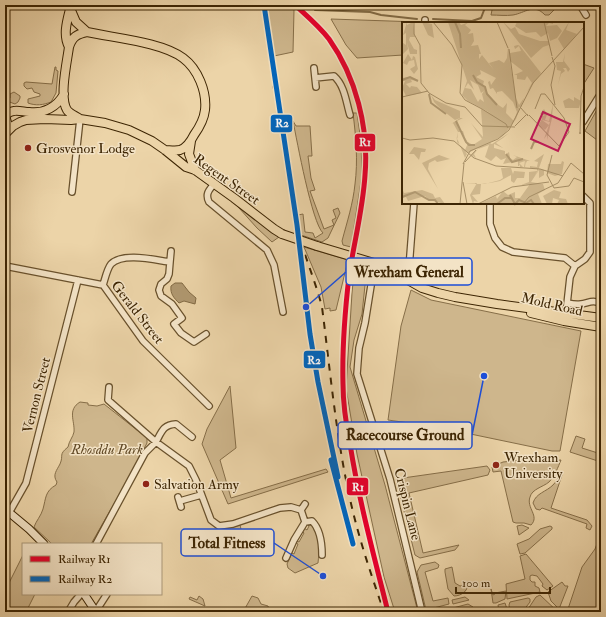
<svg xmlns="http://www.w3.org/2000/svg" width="606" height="617" font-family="'IM FELL Double Pica',serif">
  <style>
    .green { fill: #ceb68c; stroke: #866e48 }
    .water { fill: #b09870; stroke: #826a44 }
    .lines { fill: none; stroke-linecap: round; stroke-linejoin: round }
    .stream { stroke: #826a44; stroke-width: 2 }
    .street-casing { stroke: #69512c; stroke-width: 8 }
    .secondary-casing { stroke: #3d2503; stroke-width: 9 }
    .primary-casing { stroke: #3d2503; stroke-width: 10 }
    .street { stroke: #f3e3c6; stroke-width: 5.5 }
    .secondary { stroke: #f3e3c6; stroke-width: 7 }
    .primary { stroke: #ecd4a8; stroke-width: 8 }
    .rail { stroke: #3d2503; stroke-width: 2; stroke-dasharray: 7 7; stroke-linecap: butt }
    .primary-bridge-casing { stroke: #3d2503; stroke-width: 10; stroke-linecap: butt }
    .primary-bridge { stroke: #ecd4a8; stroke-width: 8 }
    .rail-1-casing { stroke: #f3e3c6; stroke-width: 8 }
    .rail-2-casing { stroke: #f3e3c6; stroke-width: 8 }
    .rail-1 { stroke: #e4002b; stroke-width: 5 }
    .rail-2 { stroke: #0065bd; stroke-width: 5 }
    .poi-dot { fill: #8f2418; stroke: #f3e3c6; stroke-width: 1.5 }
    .labels { text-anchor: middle; stroke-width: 3; stroke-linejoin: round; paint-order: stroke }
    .poi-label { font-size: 14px; fill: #3d2503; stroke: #f3e3c6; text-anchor: start }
    .street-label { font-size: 14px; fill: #3d2503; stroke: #f3e3c6 }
    .park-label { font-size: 14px; font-style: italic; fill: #614925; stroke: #f3e3c6 }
    .inset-river { fill: none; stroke: #b09870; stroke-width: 2 }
    .inset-road { fill: none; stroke: #a68e66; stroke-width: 1 }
    .view { fill: #c2185b; fill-opacity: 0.15; stroke: #c2185b; stroke-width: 2 }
    .inset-edge { fill: none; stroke: #3d2503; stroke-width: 2 }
    .leader { fill: none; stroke: #1d4ed8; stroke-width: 1.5 }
    .callout-dot { fill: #1d4ed8; stroke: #f3e3c6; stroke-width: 1.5 }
    .callout { fill: #f3e3c6; stroke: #1d4ed8; stroke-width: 1.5 }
    .callout-label { font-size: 15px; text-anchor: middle; font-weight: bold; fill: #3d2503 }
    .line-badge { stroke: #f3e3c6; stroke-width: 1.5 }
    .badge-label { font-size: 11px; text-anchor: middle; font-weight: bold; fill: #fff }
  </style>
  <rect width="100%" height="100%" fill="#ecd4a8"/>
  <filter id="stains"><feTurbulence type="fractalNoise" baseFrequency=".005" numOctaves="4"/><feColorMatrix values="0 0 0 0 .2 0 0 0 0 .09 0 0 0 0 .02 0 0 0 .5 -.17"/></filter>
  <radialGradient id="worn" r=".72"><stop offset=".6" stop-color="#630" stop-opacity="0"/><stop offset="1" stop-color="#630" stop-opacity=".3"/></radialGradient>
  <path class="green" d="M266,5H291L294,10L293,52L274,56Z
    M493,5H559L549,15H545C534,3 525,13 513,15C506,16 498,15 491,15Z
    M331,19L419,22V23H403V55L357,58L346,45Z
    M583,64L594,68L583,85Z
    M55,67H56V70L58,71L56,93L51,102C43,105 36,106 28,103V99L40,96V94L34,92L32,88L27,89L24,86V83L26,82L52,84Z
    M14,92L20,96V98L18,102L15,104L7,101L10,98V94Z
    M599,106H601V143L585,131Z
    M353,113H357L361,141L362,175L351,247L343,245L342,241C347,222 353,204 355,184C358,161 356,137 353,113Z
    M293,121L296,126H310L312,156H308L311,178L315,190L310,191L324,229L334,225L332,220L336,218L333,210L338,208L340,213L328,238L322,242L301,235L298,215L303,214L305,232L313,233L315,238L323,233C312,223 297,141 293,121Z
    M230,198L279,237L272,242L257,228Z
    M304,247L348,260L336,310L330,311V308L325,309L321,287Z
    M355,263L367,266L362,314L354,340L350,367L385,485L418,612H395L384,577L357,454L346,388L352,293Z
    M411,290L431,300L581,331L560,451H552L437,427L388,420L401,326Z
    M230,386L236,448L220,460L231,498L326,469L328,472L228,504L202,444L207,429Z
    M80,402L88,403V405L97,406L104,404L147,438V443L138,460V462L91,544H52L34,527C36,521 41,516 43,509C46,498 45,491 56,485L57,482C52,475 57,470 60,464C64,455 58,455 68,447C69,441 73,437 74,432C75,421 67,410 80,402Z
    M576,436L585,439L582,448L601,454V462L570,452Z
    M522,460H528L530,463L561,460C558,467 555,476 549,482C543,487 532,489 530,497C526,508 540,516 531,525L524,523H516L513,522L501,471L493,472L492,467L503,462Z
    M487,466L490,470L488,475L409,493L423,553L459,545L455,550L420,558L415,555L396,479Z
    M561,474L562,475L551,508L587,520L592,526L590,530L586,528L587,524L542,508L540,510L536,509L533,503C536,493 546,492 553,485C556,482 558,478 561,474Z
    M310,522L314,527V530C321,539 319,552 318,563L295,573L288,568L287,564L292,553L294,554L298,544L296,543L297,541L299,542L304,533L302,531L304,528L307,530L309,526L307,524Z
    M240,525L242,533L239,540L228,535H222L217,533L219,528L226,529Z
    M522,525L529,528L519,535L517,526Z
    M550,526L552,527V529L525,553L520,554L517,544L529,539L540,529Z
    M598,541L601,542V612H567L582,567L595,549Z
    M526,554L553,586L547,590L542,586L543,584L537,576L532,575L530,576V580L532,582H535V586L539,588L540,592L507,599L506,584L525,579L520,556Z
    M23,555V594H35L26,612H5V591Z
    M435,562L439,565L438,568L425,572L433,601L448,598L449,604L426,610L417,572L421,565Z
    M452,567L455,583L460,586L464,585V583L468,582C469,590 462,596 454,596L448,589L445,572V569Z
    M562,582L565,586H568L559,609L551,601L548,592Z
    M491,589L493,595L495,594V593L506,591L505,599L496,603H493Z
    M540,595L558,612H526L536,597Z
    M199,596L203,599L205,606L189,599L190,597L197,600Z
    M252,596L258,598L261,604L268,606L270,612H243Z
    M465,597L469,600L453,604L452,600Z
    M528,598L530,599V602L523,611L510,612L509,605L510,602Z
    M505,603L508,612H499L498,605Z
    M468,604L473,607L474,612H454L453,608Z"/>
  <path class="water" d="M175,283H182L189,292L196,298L195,304L184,301L179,303C174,298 170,294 171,286Z"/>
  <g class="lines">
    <path class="stream" d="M315,10L370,12L381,15L417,19
      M433,19L472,21L481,18L486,5"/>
    <g class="street-casing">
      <path id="street" d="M580,5L586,15
        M425,23V20
        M314,68L315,78
        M316,87L315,78L334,76C345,86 346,102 350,115
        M583,122L601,93
        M214,184C209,190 205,194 209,202L267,250L274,265L283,312
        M72,192L80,119
        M490,203V224L495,238L502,247L513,252L565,258L575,266
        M170,262L171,251
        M374,263V267L365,323L359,348L357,374L390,479L422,612
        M5,266L103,285L143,341L209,406
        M408,281L414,203
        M103,285C105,279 107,269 111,264C123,252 155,260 170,262L169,274L167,279L161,284L159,290L161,296L172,304L182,318L174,324L181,333L194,342L206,334
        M567,303C572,304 576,305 581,304C588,303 594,299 601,304
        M566,313L570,277L575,266L585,259L590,252V203L583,196
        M109,387L108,400L156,442C162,431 163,425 176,424L192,437
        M178,497L181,507
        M180,501L201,495
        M301,510L305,504
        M5,520L26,483L78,280
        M305,522L312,521C320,529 322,544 322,555
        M96,544L145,453L156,442L189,466L196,480L211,520L219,526L233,524L280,508L291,507L301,510L305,522L294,540L286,558
        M96,611L107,594
        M68,612L74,602L81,594"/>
    </g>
    <g class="secondary-casing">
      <path id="secondary" d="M5,114L8,124L5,133
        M5,509L29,529L44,544
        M84,594L96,612"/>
    </g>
    <g class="primary-casing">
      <path id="primary" d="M71,5C68,18 62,34 69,47C67,62 59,97 67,110C70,114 76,116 80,119
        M70,8L76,22L87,32
        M69,47C72,37 77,34 87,32C114,38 162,42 183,58C198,69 207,92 205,110C204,119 199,128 194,135C191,141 186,148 180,150C175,151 169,150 165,150
        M5,115C7,114 11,111 14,111C18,110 25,112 29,112C44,114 57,107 64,94
        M5,134L13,126L20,122L26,120L45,119L71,120L80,119L105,123L129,130L152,141L165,150L186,167L195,170L234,198L274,229L282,234
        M191,141L189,154L195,170
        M317,246L374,263L385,267L422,288L438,293L455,297L497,304L601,318
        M531,313L564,321L601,327"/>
    </g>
    <use href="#street" class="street"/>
    <use href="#secondary" class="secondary"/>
    <use href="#primary" class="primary"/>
    <path class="rail" d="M273,85L281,118
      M297,228C304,255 315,280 322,307C331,377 337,448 354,516C362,548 373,580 384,612"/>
    <g class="primary-bridge-casing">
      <path id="primary-bridge" d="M282,234L317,246"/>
    </g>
    <use href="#primary-bridge" class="primary-bridge"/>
    <g class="rail-1-casing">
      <path id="rail-1" d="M295,5C307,16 319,26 329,39C356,77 369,128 365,175C363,209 354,242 349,276C345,311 342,348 343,384C343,404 346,424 350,444C359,501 374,556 388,612"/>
    </g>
    <g class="rail-2-casing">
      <path id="rail-2" d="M264,5L297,225L310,334L318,382L338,477
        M331,460L353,544"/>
    </g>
    <use href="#rail-1" class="rail-1"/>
    <use href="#rail-2" class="rail-2"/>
  </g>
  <g class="poi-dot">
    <circle cx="28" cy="148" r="4"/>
    <circle cx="496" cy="465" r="4"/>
    <circle cx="146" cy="484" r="4"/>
  </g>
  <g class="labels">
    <g class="poi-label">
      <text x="36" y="153">Grosvenor Lodge</text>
      <text x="504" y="462">Wrexham<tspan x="504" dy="16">University</tspan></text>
      <text x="154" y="489">Salvation Army</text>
    </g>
    <g class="street-label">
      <text transform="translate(227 179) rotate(35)" y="5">Regent Street</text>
      <text transform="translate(552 304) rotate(13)" y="5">Mold Road</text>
      <text transform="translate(138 312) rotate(52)" y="5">Gerald Street</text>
      <text transform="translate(36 395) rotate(-76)" y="5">Vernon Street</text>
      <text transform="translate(408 504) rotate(76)" y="5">Crispin Lane</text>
    </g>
    <g class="park-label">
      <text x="107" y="454">Rhosddu Park</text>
    </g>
  </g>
  <g transform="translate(402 22)">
    <rect width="182" height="182" fill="#ecd4a8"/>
    <path d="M5,0V3L11,0L13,15H8L7,18L12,27L15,28V32H8L5,20L6,27L0,33L1,21L4,23V11L1,13ZM20,0L30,2L32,16L26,13ZM46,0H57L59,3L67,0L63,3L69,8L66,12L71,11L72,19L69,24L76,23L79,32H77V37L80,33L92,48L87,41L97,38L102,41L105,36L106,25L108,31L119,29L117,24L113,27L112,24L116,23L118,24L139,51L125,70L130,61L125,54L123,58L115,57V53H112L121,49L108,39L107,34L115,83L114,76L117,83L122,76L119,85H116L118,86L114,97L101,114L66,131L63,129L65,132L63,136L55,116L54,119H51H54L56,110L51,101L49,102L58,96H61L55,99L56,105L58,109H61L64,119L71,123L80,117L69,101L81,115L79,87L90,92L66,79L60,73L65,59ZM78,48L94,56L89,63L88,59L86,60L88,67L91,66L95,72V70L100,69L111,80L115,90L112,99L104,91L105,81L101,86L95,82L87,74L81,63L82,59L74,55L79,52ZM68,58L76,63L79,71L82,69L80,72L82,80L78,77L76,80L69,67L63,66L66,61L72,68ZM56,110H60L66,121L63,128L55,120ZM101,0L109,7L113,5L117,12L138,19H147V23L141,25L129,36ZM115,0H151V2L147,1L144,4L155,3L160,9L155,16L148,19L146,11L139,15L134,10L124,11L113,4ZM167,0L164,8L175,12L162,27L156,17ZM163,31L162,39L168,47L166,50L164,46H161L163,49L159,52L156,63L159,49L155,48L154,40H161ZM6,32L10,38L11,34L13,35L16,47L12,52L8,47L13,44L12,38L7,39L5,43L1,41ZM7,55L16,59L9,58L10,60L4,62L8,66L9,64L15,65L20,71L4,74L0,66L3,59H0V56ZM29,73L33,78L58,89V96L53,98L39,87L32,80ZM172,75L179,79L177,86H163L161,79L167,76L172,79ZM151,82L150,96L145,118V113L142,117L148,100L140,98L147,103L143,108L136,103L139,99L138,97L140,98V94H143L138,92L142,87L145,92L146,90L143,98L147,99ZM107,111L101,116L95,120L94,121L101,126L92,122V126L103,129V133L107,130L108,136L111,138L115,135L111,133L128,139H125V141L124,139L123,145H126L127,140L126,145H122L123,139L117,141L121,145H118V142L117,144H116V139L101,142L104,136L99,138L94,134L89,139L83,135L87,123L76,127L72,132L74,136L69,133L78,125L88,121L90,122ZM12,125L24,127L23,130H19L17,138L12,132H7ZM142,132L137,146L132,155L137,147L142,148V153L137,156V148L129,160L141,162L143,168L136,172L140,182H77L94,174L95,177L101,169L106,173L113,170V176H118L128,162L119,163L127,160V150L135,149V147L128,146V144L135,145L136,140L132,139ZM37,133L48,137L35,140L33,138L27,141L26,147L36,167L20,141ZM160,139L162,140L160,152L153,154L145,151L146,142H159ZM99,146H109L111,152L112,149L123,150L122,156H115L112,161L109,159V153L98,159L88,161L79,162L78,172L70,173L76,180L72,179L71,182L68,173L75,161H62L83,162L98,158L101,156ZM0,166L2,171L20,168L31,172L33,176L38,175L43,182L27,178L23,174L6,179L4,175L0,176ZM152,168L159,170L157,176L164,177L166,182H155L157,178L151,176L150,182H145L141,174Z" fill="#ceb68c" fill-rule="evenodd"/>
    <path class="inset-river" d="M53,0L58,12L59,26M71,53L75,60L83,65L85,72L95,83M0,58L8,55L16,59M27,72L29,81L44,92M54,99L64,120L67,123H73M129,127L132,120H137M104,132L110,140L121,137M0,175L13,170L27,178H33L36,182M95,182L103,176H109L108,173L113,182L117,178L124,181L129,178L132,182"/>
    <path class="inset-road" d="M12,0V12L18,23L19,61L27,71L44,81L63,85L80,104L113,105M31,0L50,23L60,43L58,71L63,78L80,87M95,0L106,26M142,0L150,34M107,27L115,86M150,35L153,44L149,63L153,83M0,75L26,69M118,85L126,94L125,92M80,87L104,102L106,106M133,87L139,72H143L162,96L167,110M127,93L157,124L167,110M113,104L124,93M178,110V112L179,74L182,65M0,116L8,118L31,116L52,119L72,136L94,144L138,147L161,154M150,133L145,153L152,166L167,164L172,156L182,160M63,140L74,128M61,142L68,129L96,117L107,108L131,61L182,5M61,160L65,182M58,182L62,141M76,182L110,165L147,160M121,182L127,175L156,161L169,141L182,152"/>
    <path class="view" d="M141,90L168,102L156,129L129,117Z"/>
    <rect width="182" height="182" class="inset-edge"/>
  </g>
  <path class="leader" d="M306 307L346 272M484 376L472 435M323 576L274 543"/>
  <g class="callout-dot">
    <circle cx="306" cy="307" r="4"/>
    <circle cx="484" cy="376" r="4"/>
    <circle cx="323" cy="576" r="4"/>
  </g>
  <g class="callout">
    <rect x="346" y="258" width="126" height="27" rx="4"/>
    <rect x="338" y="422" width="134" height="27" rx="4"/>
    <rect x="181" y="529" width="93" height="27" rx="4"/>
  </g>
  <g class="callout-label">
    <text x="409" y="277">Wrexham General</text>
    <text x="405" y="440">Racecourse Ground</text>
    <text x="227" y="548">Total Fitness</text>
  </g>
  <g class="line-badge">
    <rect x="270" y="114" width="23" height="19" rx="4" fill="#0065bd"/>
    <rect x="354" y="133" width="22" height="19" rx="4" fill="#e4002b"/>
    <rect x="303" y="350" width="23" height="19" rx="4" fill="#0065bd"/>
    <rect x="346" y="477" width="23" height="19" rx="4" fill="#e4002b"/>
  </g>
  <g class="badge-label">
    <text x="282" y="127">R2</text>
    <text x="365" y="146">R1</text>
    <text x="314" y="364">R2</text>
    <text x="358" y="491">R1</text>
  </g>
  <rect width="606" height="617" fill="none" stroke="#ecd4a8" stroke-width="20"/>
  <rect x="6" y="6" width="594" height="605" fill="none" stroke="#3d2503" stroke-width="2"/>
  <rect x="10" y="10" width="586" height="597" fill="none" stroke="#3d2503"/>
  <rect x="22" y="543" width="140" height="52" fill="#f3e3c6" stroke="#aa9778"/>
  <rect x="30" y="556" width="20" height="6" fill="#e4002b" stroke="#aa9778"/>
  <text x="58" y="563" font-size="12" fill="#3d2503">Railway R1</text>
  <rect x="30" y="576" width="20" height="6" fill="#0065bd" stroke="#aa9778"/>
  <text x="58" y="583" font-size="12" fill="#3d2503">Railway R2</text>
  <path d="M456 587v6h94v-6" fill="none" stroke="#3d2503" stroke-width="2"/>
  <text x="462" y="587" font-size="12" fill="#3d2503" stroke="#f3e3c6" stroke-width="3" paint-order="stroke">100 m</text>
  <rect width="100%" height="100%" filter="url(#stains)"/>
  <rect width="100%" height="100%" fill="url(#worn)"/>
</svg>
